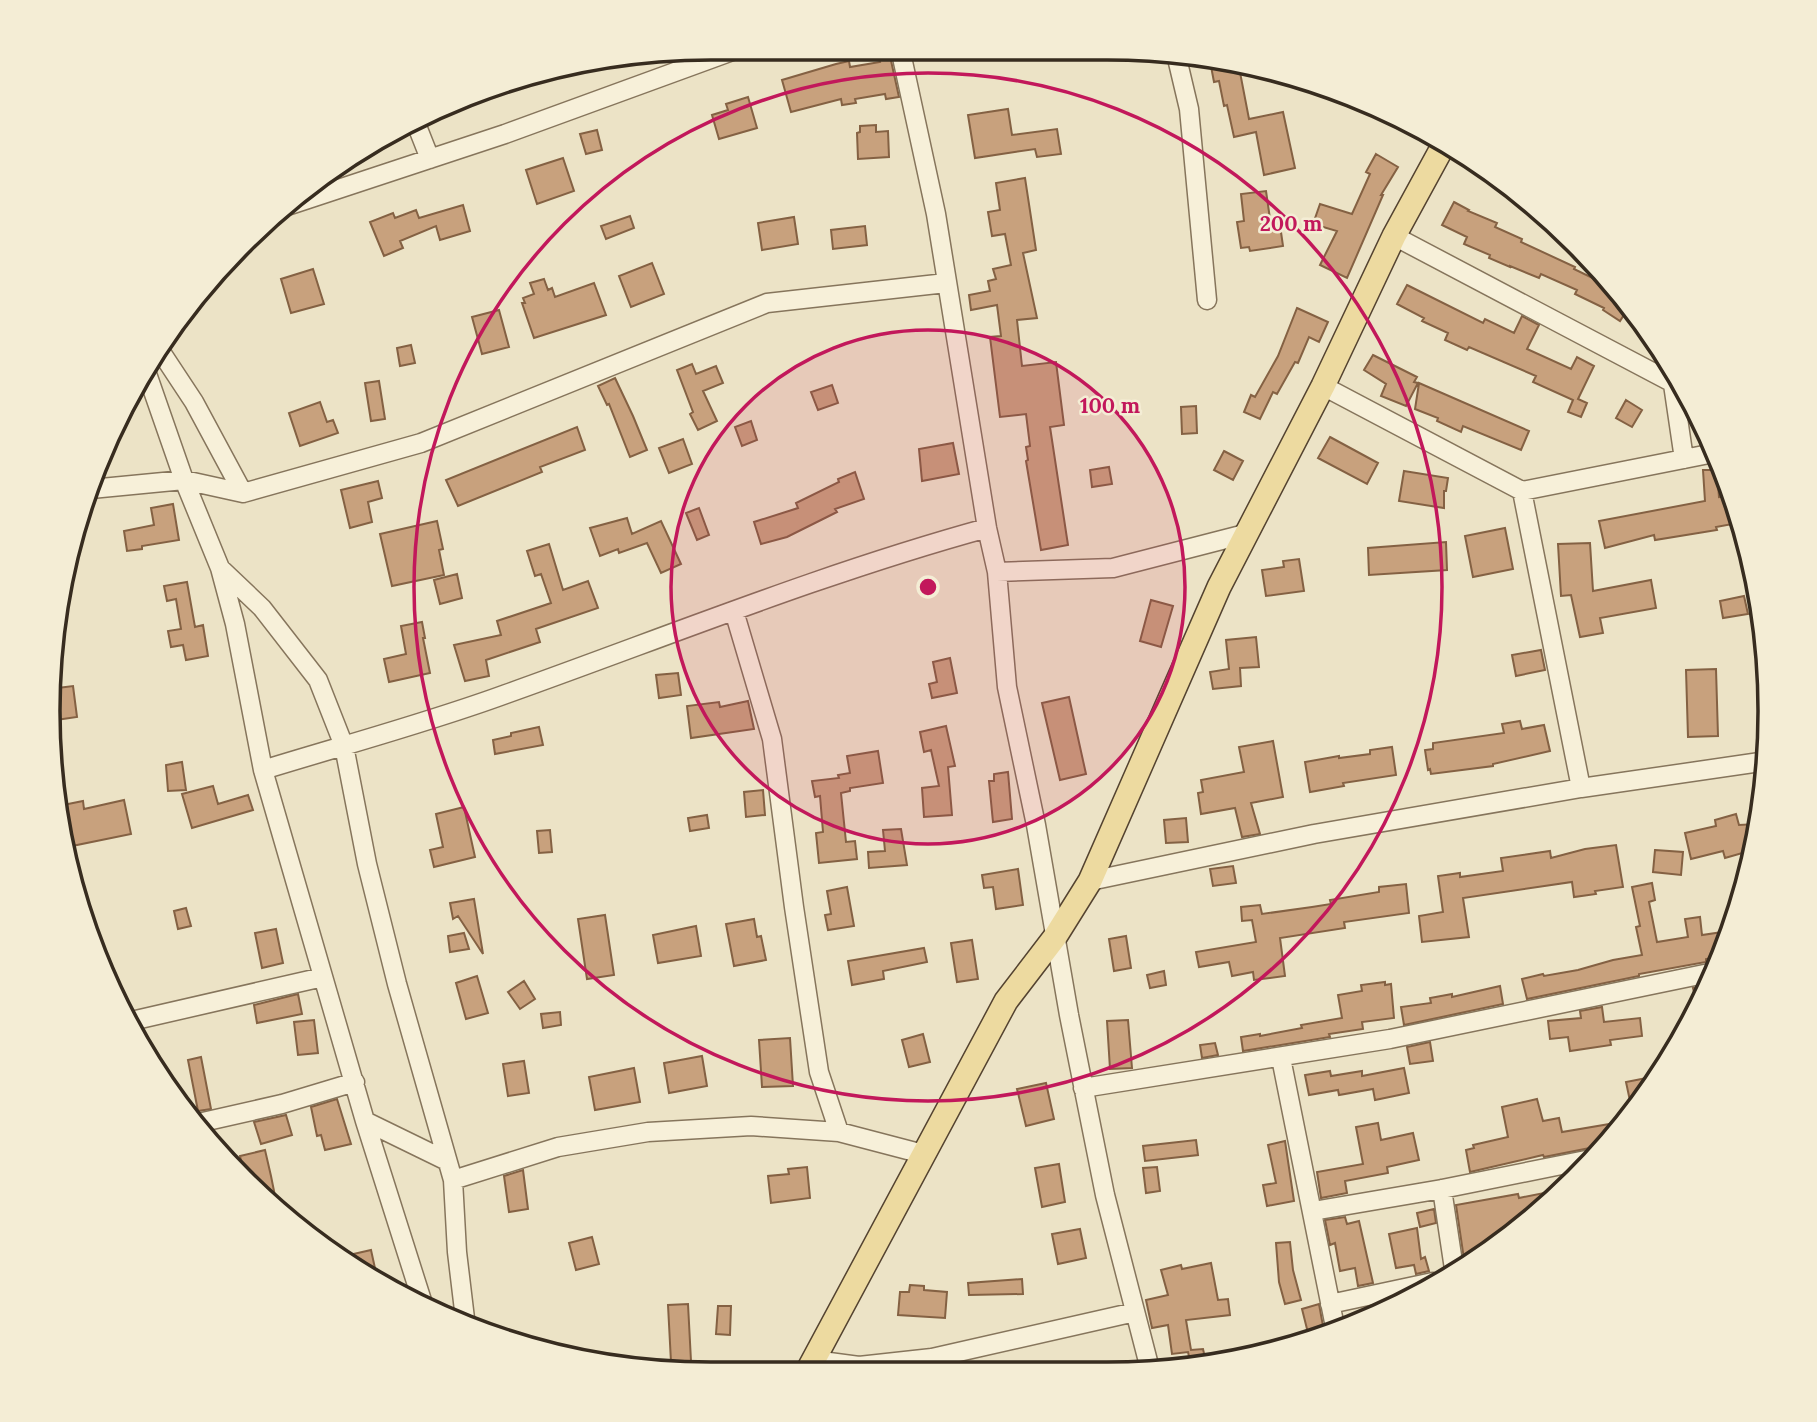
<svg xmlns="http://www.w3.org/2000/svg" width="1817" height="1422" font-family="Lora,serif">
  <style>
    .building { fill: #c8a17d; stroke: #846143; stroke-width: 2 }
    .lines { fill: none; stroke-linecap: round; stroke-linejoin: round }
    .minor-casing { stroke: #86755c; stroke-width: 21 }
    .major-casing { stroke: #544330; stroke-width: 26 }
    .minor { stroke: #f7f0d9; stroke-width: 18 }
    .major { stroke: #eddaa0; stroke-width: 23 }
    .ring { fill: none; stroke: #c2185b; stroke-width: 3.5 }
    .rim { fill: none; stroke: #372c1f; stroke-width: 3.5 }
    .centre { fill: #c2185b; stroke: #f4edd5; stroke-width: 3.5 }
    .ring-label { font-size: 21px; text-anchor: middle; font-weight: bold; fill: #c2185b; stroke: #f4edd5; stroke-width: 5; stroke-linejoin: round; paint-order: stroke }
  </style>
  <rect width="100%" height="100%" fill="#ece3c6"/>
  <path class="building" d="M890,56L899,97L886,99L885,94L855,99L856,103L842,105L841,99L791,112L782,80L836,64L849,61L850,67L880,62L879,58Z
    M1210,61L1239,67L1249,119L1283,112L1295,168L1264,175L1256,132L1234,137L1227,105L1224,106L1219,81L1214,82Z
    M748,97L757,128L719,139L712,115L728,110L726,104Z
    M1008,109L1012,135L1057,129L1061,154L1037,157L1035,149L975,158L968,115Z
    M876,125V132L888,131L889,157L858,159L857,133L860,132V126Z
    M597,130L602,150L586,154L580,134Z
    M1376,154L1398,167L1381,195H1383L1347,278L1320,265L1337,231L1313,224L1320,204L1352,214L1370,174L1366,172Z
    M563,158L574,191L537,204L526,170Z
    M1025,178L1036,250L1023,253L1037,318L1017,320L1022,366L1056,362L1064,425L1050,427L1068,545L1041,550L1026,461L1028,460L1026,447L1030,446L1026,414L1000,417L990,337L1001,336L997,305L971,310L969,295L990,291L988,281L996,279L993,269L1011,265L1005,234L992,236L988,212L1000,210L996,183Z
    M1266,191L1270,219L1279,218L1283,246L1250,251L1249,247L1241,248L1237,222L1244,221L1241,194Z
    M1454,202L1469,210L1468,211L1497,223L1495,227L1522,239L1521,242L1575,267L1574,269L1605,284L1622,297L1629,307L1620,321L1603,310L1604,308L1575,294L1577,290L1541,274L1539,278L1510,266V267L1489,258L1490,255L1464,244L1467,237L1442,225Z
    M463,205L470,231L440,240L436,226L400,241L403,248L384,256L370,222L393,213L395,218L416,210L419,218Z
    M630,216L634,228L606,239L601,226Z
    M794,217L798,244L762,250L758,223Z
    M865,226L867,245L833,249L831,230Z
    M652,263L664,294L631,307L619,276Z
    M313,269L324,304L291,313L281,279Z
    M544,279L548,290L552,288L555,297L594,283L606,315L534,338L522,303H525L523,298L534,294L530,283Z
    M1407,285L1483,323L1485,319L1514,333L1522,316L1539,325L1527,349L1571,369L1577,357L1594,366L1578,399L1587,403L1581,417L1568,412L1573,400L1533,382L1536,376L1469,347L1467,350L1445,340L1448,333L1422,321L1424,318L1397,304Z
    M1297,308L1328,322L1319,342L1309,337L1298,363L1295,362L1277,394L1273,392L1260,419L1244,412L1251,395L1255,397L1278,356Z
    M499,310L509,347L482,354L472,317Z
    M411,345L415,363L400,366L397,348Z
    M1373,355L1417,377L1414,382L1418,383L1406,406L1381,396L1386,384L1364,370Z
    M692,364L696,374L716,366L723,383L703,391L717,421L698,430L690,414L693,412L677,370Z
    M615,378L633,416L647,450L630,457L609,404L607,405L598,386Z
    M379,381L385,419L371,421L365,383Z
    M1419,383L1529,431L1521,450L1463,426L1461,432L1437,421L1438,418L1415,409Z
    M832,385L838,403L818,410L811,392Z
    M1626,400L1642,410L1632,427L1616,418Z
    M320,402L327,422L333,420L338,433L300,446L289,413Z
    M1196,406L1197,433L1182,434L1181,407Z
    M751,421L757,440L742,446L735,427Z
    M577,427L585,450L540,467L542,472L458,506L446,480Z
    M1330,437L1378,463L1367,484L1318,458Z
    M683,439L692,464L669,473L659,448Z
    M953,443L959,474L922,481L919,449Z
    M1224,451L1243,461L1233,480L1214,470Z
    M1109,467L1112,484L1092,487L1090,470Z
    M1703,470H1717L1719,497L1733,495L1738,523L1716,527L1717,530L1655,540L1654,535L1605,548L1599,521L1705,501Z
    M1404,471L1448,478L1446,491H1444V508L1399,501Z
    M855,472L864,499L835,509L837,512L787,537L761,544L754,522L798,508L796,503L839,482L838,479Z
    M378,481L382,498L368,502L372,522L350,528L341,490Z
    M173,504L179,540L142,546V549L127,551L124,531L154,525L151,508Z
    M699,508L709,535L697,540L686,513Z
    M627,518L632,534L661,521L681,564L661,573L647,543L619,553L618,549L600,556L590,528Z
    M437,521L443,549L439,550L444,575L392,586L380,534Z
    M1505,528L1513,569L1473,577L1465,536Z
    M1446,542L1447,570L1369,575L1368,548Z
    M1590,543L1593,591L1651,580L1656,608L1600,618L1603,633L1580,637L1571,595L1561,596L1558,544Z
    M549,544L563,590L588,581L598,608L536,629L540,642L486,660L489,676L465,681L454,645L501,635L497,621L551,603L541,574L535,576L527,551Z
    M1299,559L1304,591L1266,596L1262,570L1284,567L1283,561Z
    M457,574L462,598L440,604L434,580Z
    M187,582L195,627L203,625L208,656L186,660L183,645L171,647L168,631L181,629L176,599L167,601L164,586Z
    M1744,596L1748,614L1723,618L1720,601Z
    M1151,600L1173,606L1161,647L1140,641Z
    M422,622L425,638H423L430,673L389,682L384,659L406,654L401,626Z
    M1256,637L1259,667L1240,668L1241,686L1213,689L1210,672L1229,669L1226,640Z
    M1541,650L1545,670L1516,676L1512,655Z
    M950,658L957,693L932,698L929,684L937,682L933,662Z
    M1716,669L1718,736L1688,737L1686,670Z
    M678,673L681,695L659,698L656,675Z
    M73,686L77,717L49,721L50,689Z
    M1069,697L1086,774L1060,780L1042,703Z
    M748,701L754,729L691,738L687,706L719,702L720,707Z
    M1520,721L1522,729L1544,725L1550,751L1493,764V766L1431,774L1430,769L1428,770L1425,750L1433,749V743L1504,733L1502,724Z
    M946,726L955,766L948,767L952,815L924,817L922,788L939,786L931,750L924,752L920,732Z
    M539,727L543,745L495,754L493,740L511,736V733Z
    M1273,741L1283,797L1251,803L1260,834L1242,837L1235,808L1201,814L1198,793L1203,792L1201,780L1244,772L1239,747Z
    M1392,747L1396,775L1343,783L1344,786L1310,792L1305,762L1339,756V758L1370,754V750Z
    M878,751L883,783L850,788V791L841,793L846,842L855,841L857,859L819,863L816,833L823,832L820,796L815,797L812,781L839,778L838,775L850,773L847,756Z
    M182,762L186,790L168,791L166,765Z
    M1008,772L1012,819L993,822L989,781H994V774Z
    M213,786L218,804L248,795L253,810L192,828L182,794Z
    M763,790L765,815L746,817L744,792Z
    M124,800L131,834L72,846L63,805L83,801L84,809Z
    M464,807L475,857L434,867L430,850L443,847L436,814Z
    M1736,814L1739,825L1757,824L1753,850L1725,858L1723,851L1691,859L1685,833L1716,826L1715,820Z
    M707,815L709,828L690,831L688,818Z
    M1186,818L1188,842L1166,843L1164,820Z
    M901,829L907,865L869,868L868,852L885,851L883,830Z
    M550,830L552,852L539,853L537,831Z
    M1616,845L1623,887L1595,891L1596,894L1574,897L1572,882L1463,898L1469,937L1422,942L1419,916L1443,912L1438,876L1460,873V877L1503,871L1501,858L1550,851L1551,858L1585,849Z
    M1655,850L1683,852L1681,875L1653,872Z
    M1233,866L1236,883L1213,886L1210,869Z
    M1018,869L1023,905L996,909L993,887L984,888L982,875Z
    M1652,883L1655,900L1649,902L1657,942L1688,937L1685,919L1700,917L1702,935L1729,931L1719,957L1706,959V962L1639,974V976L1527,999L1522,979L1543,974L1544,976L1578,970L1613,960L1642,955L1636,927L1640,926L1632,887Z
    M1406,884L1409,913L1344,922L1345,928L1280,938L1285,976L1254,980L1253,972L1232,976L1229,962L1199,967L1196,952L1256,942L1252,920L1242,921L1241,907L1260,905L1262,914L1312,907L1331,904L1330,900L1379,892V887Z
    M847,887L854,926L828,930L825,915L831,914L827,891Z
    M474,899L483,954L458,916L453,919L450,903Z
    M186,908L191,926L178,929L174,911Z
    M605,915L614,975L587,979L578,919Z
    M754,919L757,937L761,936L766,960L734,966L726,924Z
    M696,926L701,956L658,963L653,935Z
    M276,929L283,963L262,968L255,933Z
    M464,933L469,949L450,952L448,936Z
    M1126,936L1131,968L1114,971L1109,939Z
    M972,940L978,979L957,982L951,943Z
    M924,948L927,962L883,971L884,979L852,985L848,961Z
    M1164,971L1166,985L1150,988L1147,975Z
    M477,976L488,1013L466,1019L456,983Z
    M524,981L535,999L520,1009L508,992Z
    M1385,982V985L1391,984L1394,1018L1362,1022L1363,1029L1329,1034L1330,1037L1243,1051L1241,1037L1260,1034V1036L1302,1028L1301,1025L1342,1018L1338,995L1362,991L1361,985Z
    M1707,985L1708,988L1698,1009L1693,988Z
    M1500,986L1503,1004L1404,1025L1401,1007L1431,1003L1430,998L1452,994V997Z
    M298,994L302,1014L257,1023L254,1005Z
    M1602,1007L1604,1022L1640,1018L1642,1036L1610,1040L1611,1045L1570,1051L1568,1037L1550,1039L1548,1021L1581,1018L1580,1011Z
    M560,1012L561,1025L543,1028L541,1014Z
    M314,1020L318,1053L298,1055L294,1022Z
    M1128,1020L1132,1068L1110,1069L1107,1021Z
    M923,1034L930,1062L909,1067L902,1040Z
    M790,1038L793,1086L762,1087L759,1040Z
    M1430,1042L1433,1061L1410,1064L1407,1047Z
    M1215,1043L1218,1055L1202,1058L1200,1045Z
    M702,1056L707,1086L669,1093L664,1063Z
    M201,1057L211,1109L198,1111L188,1060Z
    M524,1061L529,1093L508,1096L503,1064Z
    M634,1068L640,1102L595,1110L589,1077Z
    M1404,1068L1409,1093L1375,1100L1373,1089L1339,1095L1338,1090L1309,1095L1305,1075L1330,1071L1331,1076L1362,1071V1076Z
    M1657,1076L1633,1115L1626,1082Z
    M1046,1083L1054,1119L1026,1126L1017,1089Z
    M337,1099L351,1144L325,1150L321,1135L317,1136L311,1107Z
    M1537,1099L1543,1121L1559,1118L1562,1132L1627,1121L1605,1145L1544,1157L1543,1155L1470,1172L1466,1150L1474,1148L1473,1145L1508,1137L1502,1107Z
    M286,1115L292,1135L261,1144L254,1122Z
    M1378,1123L1381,1140L1413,1133L1419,1160L1387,1167L1388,1173L1345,1181L1347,1193L1321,1198L1317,1172L1363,1164L1356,1127Z
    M1196,1140L1198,1155L1145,1161L1143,1146Z
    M1285,1141L1294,1201L1267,1206L1263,1185L1276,1183L1268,1145Z
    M265,1150L271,1176L277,1206L245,1178L240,1156Z
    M1059,1164L1065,1202L1042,1207L1035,1168Z
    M807,1167L810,1198L771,1203L768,1176L789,1174L788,1169Z
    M1157,1167L1160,1191L1146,1193L1143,1168Z
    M523,1170L528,1209L509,1212L504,1176Z
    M1564,1189L1544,1210L1465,1266L1456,1205L1518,1194L1519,1198Z
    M1434,1209L1436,1223L1420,1227L1417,1213Z
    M1345,1217L1347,1224L1359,1221L1373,1283L1358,1286L1355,1268L1340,1271L1335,1243L1330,1245L1325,1220Z
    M1417,1228L1421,1259L1425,1257L1429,1271L1416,1274L1414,1265L1396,1268L1389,1234Z
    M1080,1229L1086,1258L1058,1264L1052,1234Z
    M592,1237L599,1264L576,1270L569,1243Z
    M1290,1242L1293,1270L1301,1300L1285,1304L1279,1282L1276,1243Z
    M371,1250L378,1282L352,1268L349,1255Z
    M1211,1263L1218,1300L1228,1299L1230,1315L1186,1320L1191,1350L1203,1349L1206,1362L1191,1365L1188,1352L1172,1354L1168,1325L1152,1328L1146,1300L1168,1295L1161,1270L1181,1265L1182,1269Z
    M1022,1279L1023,1294L969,1295L968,1283Z
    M910,1285L924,1286V1290L947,1292L945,1318L898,1315L900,1292H909Z
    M688,1304L691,1361L671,1362L668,1305Z
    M1319,1304L1325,1337L1310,1341L1302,1309Z
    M718,1306H731L730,1335L716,1334Z"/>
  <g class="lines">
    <g class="minor-casing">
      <path id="minor" d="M900,48L936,214L987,528L997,572L1007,687L1036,825L1069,1015L1105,1195L1151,1373
        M1176,54L1189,109L1207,300
        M415,121L430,159
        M290,205L505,134L738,49L748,47
        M1394,236L1673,383
        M159,349L194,402L243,493
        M1670,364L1684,459
        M145,368L184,480L220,568L235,624L263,770L365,1121L424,1307
        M1323,386L1522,491L1581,788
        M91,489L184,480L243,493L421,443L767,303L946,283
        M1522,491L1714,453
        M220,568L262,608L318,680L344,746L367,864L397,984L453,1180L457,1252L466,1327
        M997,572L1113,568L1245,534
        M734,611L772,739L794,907L819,1072L839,1132
        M263,770C344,745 427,723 506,694C666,637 823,573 987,528
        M1090,881L1314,834L1581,788L1767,761
        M127,1022L323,977
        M1281,1058L1336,1332
        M1083,1088L1390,1039L1714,972
        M365,1121L447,1161
        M194,1124L282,1104L355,1082
        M453,1180L558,1147L648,1132L751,1126L839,1132L923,1154
        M1442,1189L1454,1269L1452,1275
        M1313,1211L1442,1189L1591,1159
        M1330,1304L1433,1282L1434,1288
        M814,1360L859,1366L932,1358L1135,1312"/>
    </g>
    <g class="major-casing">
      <path id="major" d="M806,1374L1006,1001L1055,937L1090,881L1219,587L1323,386L1394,236L1442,148"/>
    </g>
    <use href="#minor" class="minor"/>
    <use href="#major" class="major"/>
  </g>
  <circle cx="928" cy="587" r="257" fill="#c2185b" fill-opacity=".12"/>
  <g class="ring">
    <circle cx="928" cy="587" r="257"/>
    <circle cx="928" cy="587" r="514"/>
  </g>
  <path d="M0 0H1817V1422H0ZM711 60H1107A651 651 0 0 1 1758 711V711A651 651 0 0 1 1107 1362H711A651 651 0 0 1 60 711V711A651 651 0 0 1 711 60Z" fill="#f4edd5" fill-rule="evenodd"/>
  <path class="rim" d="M711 60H1107A651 651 0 0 1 1758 711V711A651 651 0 0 1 1107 1362H711A651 651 0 0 1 60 711V711A651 651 0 0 1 711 60Z"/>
  <circle cx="928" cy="587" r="10" class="centre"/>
  <g class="ring-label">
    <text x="1291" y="231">200 m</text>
    <text x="1110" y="413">100 m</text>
  </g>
</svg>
